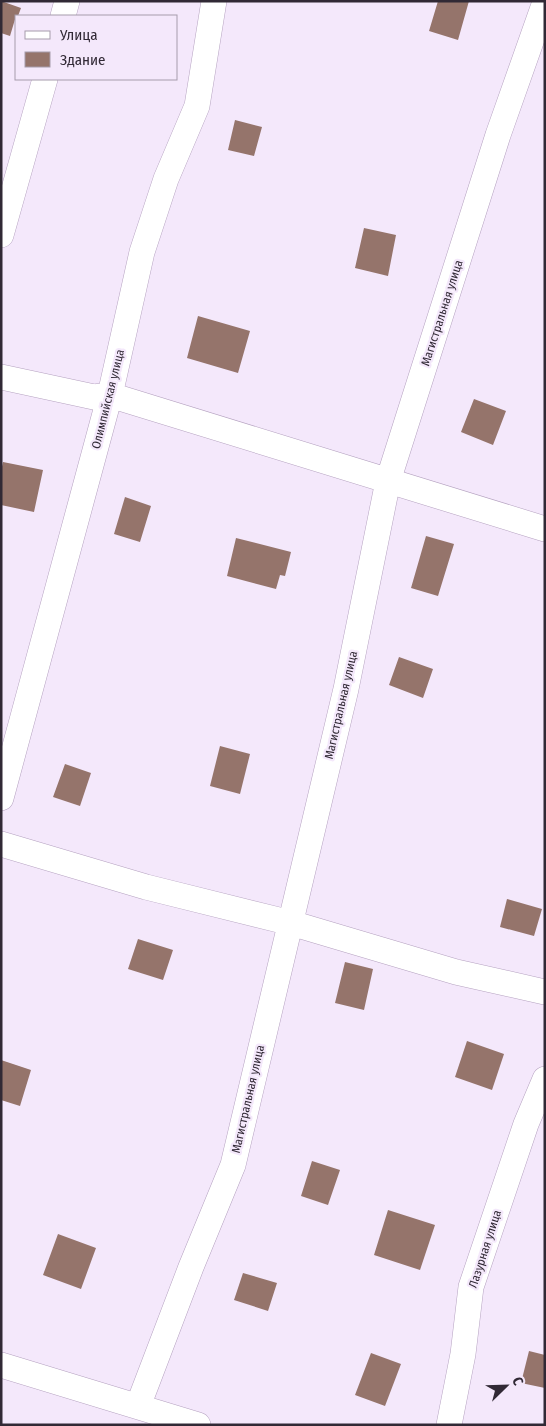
<svg xmlns="http://www.w3.org/2000/svg" width="546" height="1426" font-family="'Fira Sans Condensed',sans-serif">
  <style>
    .building { fill: #95746b }
    .lines { fill: none; stroke-linecap: round; stroke-linejoin: round }
    .minor-casing { stroke: #b5a2c0; stroke-width: 26 }
    .minor { stroke: #fff; stroke-width: 25 }
    .labels { text-anchor: middle; stroke-width: 4.5; stroke-linejoin: round; paint-order: stroke }
    .street-label { font-size: 12px; fill: #312935; stroke: #f4e8fb }
  </style>
  <rect width="100%" height="100%" fill="#f4e8fb"/>
  <path class="building" d="M1,1L21,8L18,16H16L10,36L1,33Z
    M438,1H469L458,40L429,31Z
    M235,120L262,127L254,156L228,150Z
    M364,228L396,235L388,276L355,268Z
    M198,316L250,331L238,373L187,358Z
    M474,399L506,411L493,445L461,432Z
    M3,462L43,470L34,512L1,505V471Z
    M125,497L151,506L140,542L114,534Z
    M426,536L454,544L438,596L411,588Z
    M236,538L291,552L285,576L280,575L276,589L227,576Z
    M399,657L433,669L423,698L389,685Z
    M220,746L250,754L240,794L210,786Z
    M65,764L91,773L80,806L53,797Z
    M507,899L542,909L534,936L500,927Z
    M138,939L173,950L163,980L128,969Z
    M345,962L373,969L364,1010L335,1003Z
    M467,1041L504,1054L492,1090L455,1077Z
    M1,1060L31,1070L20,1106L1,1100Z
    M312,1161L340,1170L328,1205L301,1196Z
    M388,1210L435,1225L420,1270L374,1255Z
    M58,1234L96,1248L81,1289L43,1275Z
    M243,1273L277,1283L268,1311L234,1300Z
    M529,1351L545,1355V1388L521,1383Z
    M371,1353L401,1364L385,1406L355,1395Z"/>
  <g class="lines">
    <g class="minor-casing">
      <path id="minor" d="M63,16L67,1
        M1,235L45,79
        M1,377L94,397L110,395L545,529
        M1,798L110,395L142,252L166,179L197,106L214,1
        M1,844L146,887L291,923L456,972L545,992
        M1,1365L198,1425
        M138,1406L191,1267L233,1165L346,689L388,481L498,135L545,2
        M449,1425L463,1354L471,1287L526,1124L545,1079"/>
    </g>
    <use href="#minor" class="minor"/>
  </g>
  <g class="labels">
    <g class="street-label">
      <text transform="translate(442 313) rotate(-72)" y="4">Магистральная улица</text>
      <text transform="translate(108 399) rotate(-76)" y="4">Олимпийская улица</text>
      <text transform="translate(341 705) rotate(-77)" y="4">Магистральная улица</text>
      <text transform="translate(248 1099) rotate(-77)" y="4">Магистральная улица</text>
      <text transform="translate(485 1249) rotate(-72)" y="4">Лазурная улица</text>
    </g>
  </g>
  <rect width="546" height="1426" fill="none" stroke="#312935" stroke-width="5"/>
  <rect x="15" y="15" width="162" height="65" fill="#f4e8fb" stroke="#a69cac"/>
  <rect x="25" y="31" width="25" height="8" fill="#ffffff" stroke="#a69cac"/>
  <text x="60" y="40" font-size="15" fill="#312935">Улица</text>
  <rect x="25" y="52" width="25" height="15" fill="#95746b" stroke="#a69cac"/>
  <text x="60" y="65" font-size="15" fill="#312935">Здание</text>
  <g transform="translate(506 1386) rotate(67)" stroke="#f4e8fb" stroke-width="4" paint-order="stroke">
  <path d="M0-4L9 19L0 12L-9 19Z" fill="#312935"/>
  <text y="-8" font-size="14" font-weight="bold" text-anchor="middle" fill="#312935">С</text>
  </g>
</svg>
